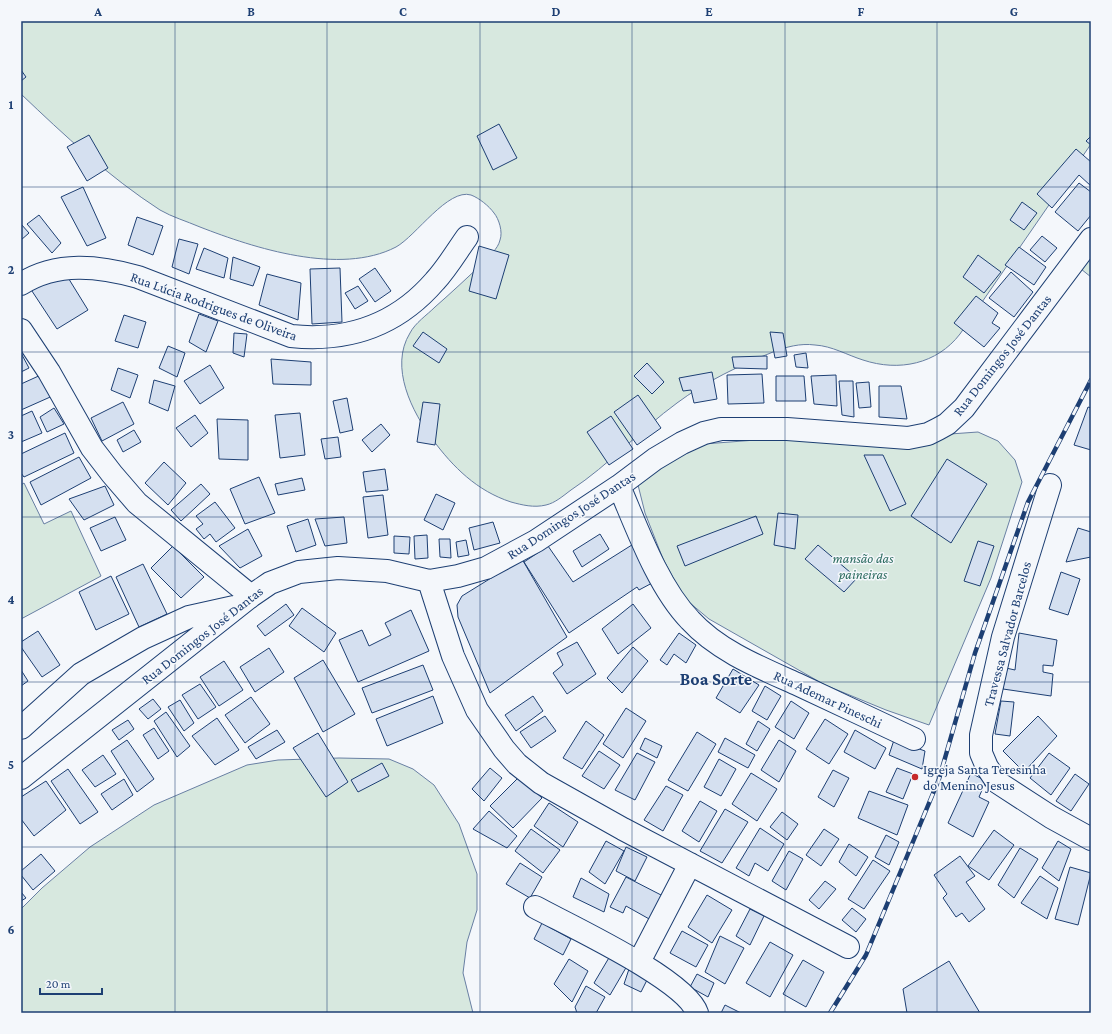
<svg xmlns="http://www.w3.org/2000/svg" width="1112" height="1034" font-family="'Crimson Pro',serif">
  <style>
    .green { fill: #d7e8df; stroke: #687fa3 }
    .building { fill: #d5e0f0; stroke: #1d3f73 }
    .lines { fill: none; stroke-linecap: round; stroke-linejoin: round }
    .minor-casing { stroke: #1d3f73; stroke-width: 24 }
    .minor { stroke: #f4f7fb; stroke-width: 22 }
    .rail-casing { stroke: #1d3f73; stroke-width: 4.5 }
    .rail { stroke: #f4f7fb; stroke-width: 3; stroke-dasharray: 9; stroke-linecap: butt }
    .grid { fill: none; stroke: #1d3f73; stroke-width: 1; stroke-opacity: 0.55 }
    .poi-dot { fill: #c62828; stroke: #f4f7fb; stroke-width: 1.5 }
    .labels { text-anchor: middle; stroke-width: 3; stroke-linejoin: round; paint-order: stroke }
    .street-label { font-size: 14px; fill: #1d3f73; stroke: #f4f7fb }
    .park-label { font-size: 14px; font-style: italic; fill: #2c6c60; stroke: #f4f7fb }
    .poi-label { font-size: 14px; fill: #1d3f73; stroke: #f4f7fb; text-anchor: start }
    .district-label { font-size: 18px; font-weight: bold; fill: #1d3f73; stroke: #f4f7fb }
    .neatline { fill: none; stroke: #1d3f73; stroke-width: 1.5 }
    .grid-label { font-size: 13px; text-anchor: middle; font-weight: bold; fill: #1d3f73 }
  </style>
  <rect width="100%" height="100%" fill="#f4f7fb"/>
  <path class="green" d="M21,21H1091V144L960,334C937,364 899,372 863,360C847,355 832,346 815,345C800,343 786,347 773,352C740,365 705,382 677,403C640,430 609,465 571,490C563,496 555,503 546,505C534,508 522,505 511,502C477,491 453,467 433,440C412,412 389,367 410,333C415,323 427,315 435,307C451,293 467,278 483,263C489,256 498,249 500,240C503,232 499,219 494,213C489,206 479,198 471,195C448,188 416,236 396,247C340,276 254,248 200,227C186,221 172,217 160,210C109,177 64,135 21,94Z
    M1091,256V277L1081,269Z
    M978,432L998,441L1015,460L1022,482L991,578L929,725L886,710L825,685L709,619L684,598L663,559L645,513L638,485L660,463L691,445L769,439L905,446L950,434Z
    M24,483L44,524L71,511L101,576L21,619V485Z
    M339,758L389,759L413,769L434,785L459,824L477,874V910L467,942L463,973L473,1013H21V909L42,888L90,847L154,805L247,765L278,760Z"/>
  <path class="building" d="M21,70L26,77L21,81Z
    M499,124L517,158L493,170L477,136Z
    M89,135L108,168L87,181L67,147Z
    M1091,136V145L1086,141Z
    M1076,149L1091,162V186L1079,175L1052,208L1037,194Z
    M1079,183L1091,192V215L1078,231L1055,212Z
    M83,187L106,238L87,246L61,197Z
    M1022,202L1037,213L1024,230L1010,220Z
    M39,215L61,243L52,253L27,224Z
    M137,217L163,226L153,255L128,245Z
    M21,224L29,233L21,240Z
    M1042,236L1057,248L1045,262L1030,250Z
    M179,239L198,244L189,274L172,267Z
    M479,246L509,255L496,299L469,291Z
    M1019,247L1046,267L1034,285L1005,265Z
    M204,248L228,258L224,278L196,269Z
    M978,255L1001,272L984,293L963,277Z
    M233,257L260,267L253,286L230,279Z
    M340,268L342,322L312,324L310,269Z
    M375,268L391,291L375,302L359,279Z
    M1011,272L1033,292L1014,317L989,298Z
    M267,274L301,283L298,320L259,305Z
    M67,276L88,310L57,329L28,285Z
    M358,286L368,301L355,309L345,293Z
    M976,296L998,313L992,323L1000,328L984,347L954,323Z
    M199,314L218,321L206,352L189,342Z
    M124,315L146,322L138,348L115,341Z
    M423,332L447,349L439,363L413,346Z
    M770,332L783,333L787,356L775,358Z
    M234,333L247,334L244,357L233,353Z
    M168,346L185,353L177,377L159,368Z
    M21,353L29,368L21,372Z
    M806,353L808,368L796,367L794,355Z
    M767,356V369L734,368L732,357Z
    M271,359L311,362V385L273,384Z
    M647,363L664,382L652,394L634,376Z
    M210,365L224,388L200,404L184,381Z
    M118,368L138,375L130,398L111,390Z
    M712,372L717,399L694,403L691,390L683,391L679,378Z
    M43,374L57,394L21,410V384Z
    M762,374L764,403L728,404L727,375Z
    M836,375L837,406L814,404L811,376Z
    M776,376H804L806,401H776Z
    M154,380L175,386L168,411L149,403Z
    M839,381H853L854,417L842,415Z
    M869,382L871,407L859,408L856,383Z
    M879,386H901L907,419L879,417Z
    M638,395L661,428L637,445L614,412Z
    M347,398L353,430L340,433L333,401Z
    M123,402L134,424L102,441L91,418Z
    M423,402L440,404L435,445L417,442Z
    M1088,407L1091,408V450L1074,445Z
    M54,408L64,424L47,432L40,417Z
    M32,411L42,433L21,442V416Z
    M300,413L305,455L280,458L275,415Z
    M195,415L208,433L191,447L176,428Z
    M611,416L633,449L609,465L587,432Z
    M217,419L248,420V460L219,459Z
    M381,424L390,435L372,452L362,440Z
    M134,430L141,442L123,452L117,440Z
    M65,433L74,453L24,477L21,473V454Z
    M338,437L341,457L325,459L321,439Z
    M864,455H883L906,504L890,511Z
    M79,457L91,478L41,505L30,482Z
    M947,459L987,484L951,543L911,516Z
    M164,462L186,483L168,505L145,483Z
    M385,469L388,490L366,492L363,472Z
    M259,477L275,513L245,524L230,489Z
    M302,478L305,490L278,495L275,484Z
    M201,484L210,494L181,521L171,510Z
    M105,486L114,505L84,520L69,499Z
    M436,494L455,503L443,530L424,520Z
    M383,495L388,535L368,538L363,497Z
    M215,502L235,528L216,542L210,534L204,539L196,529L203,524L196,516Z
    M778,513L798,515L795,549L774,545Z
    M756,516L763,534L685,566L677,546Z
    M115,517L126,540L101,551L90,528Z
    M344,517L347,543L325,546L315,519Z
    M308,519L316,545L296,552L287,526Z
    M493,522L500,543L474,550L469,528Z
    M1078,528L1091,532V557L1066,562Z
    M248,529L262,556L240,568L219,546Z
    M600,534L609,549L582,567L573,551Z
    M427,535L428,558L415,559L414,536Z
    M394,536L410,537L409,554L394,553Z
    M439,539H450L451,558L440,557Z
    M466,540L469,555L458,557L456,542Z
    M978,541L994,546L980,586L964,581Z
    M635,543L654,582L639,590L637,587L569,633L524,562L548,546L573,582Z
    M818,545L857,578L844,592L805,559Z
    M173,546L204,577L181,598L151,568Z
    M522,559L567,637L490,693L458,617L457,605L462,596Z
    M143,564L167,614L139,627L116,577Z
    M1061,572L1080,579L1068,615L1049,609Z
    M111,576L129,614L96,630L79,592Z
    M286,604L294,615L265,636L257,626Z
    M633,604L651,628L618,654L602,629Z
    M302,608L336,633L324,652L289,626Z
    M411,610L429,651L358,682L339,640L362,630L369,646L391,635L385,623Z
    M38,631L60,665L42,677L21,647V642Z
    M679,633L696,645L686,663L674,654L667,665L660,660Z
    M1019,633L1057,640L1053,666L1043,665V672L1053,674L1051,696L1003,689L1006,668L1015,670Z
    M577,642L596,674L567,694L553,673L563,665L557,653Z
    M633,647L648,661L622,693L607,678Z
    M269,648L284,672L255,692L240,667Z
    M323,660L355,714L323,732L294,678Z
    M224,661L243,690L219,706L200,677Z
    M423,665L433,690L372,713L362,688Z
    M733,669L759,685L740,713L716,698Z
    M21,670L28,681L21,686Z
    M200,684L216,707L198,719L182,695Z
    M765,686L781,696L767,720L752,711Z
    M433,696L443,723L387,746L376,719Z
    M533,696L543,711L516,731L505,715Z
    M251,697L270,724L245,743L225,715Z
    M153,699L161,709L148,719L139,709Z
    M180,700L194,723L184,731L168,707Z
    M791,701L809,713L794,739L775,727Z
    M1001,701L1014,702L1010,736L995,734Z
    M626,708L646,721L623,758L603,744Z
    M166,712L190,746L177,757L154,721Z
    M545,716L556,731L531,748L520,732Z
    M1038,716L1057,736L1024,772L1003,751Z
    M217,718L239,750L215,765L192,736Z
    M825,719L848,734L829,764L806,749Z
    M128,720L134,729L119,740L112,730Z
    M586,721L604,735L582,769L563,758Z
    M758,721L770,729L757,751L746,744Z
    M154,728L169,751L158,759L143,735Z
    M277,730L285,742L256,759L248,747Z
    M855,730L886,748L875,769L844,752Z
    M697,732L716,744L688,791L668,780Z
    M318,733L348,782L326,797L293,748Z
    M645,738L662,746L657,758L640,749Z
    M725,738L755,755L748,768L718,752Z
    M127,740L154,779L137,792L111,751Z
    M779,740L796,751L779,782L761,770Z
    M894,740L925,751L922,769L889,755Z
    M599,751L620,765L604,789L582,776Z
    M637,753L655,762L635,800L615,790Z
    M1049,753L1070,768L1051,795L1030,778Z
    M103,755L116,774L95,787L82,770Z
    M719,759L736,769L721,796L704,787Z
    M382,763L389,776L358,792L351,780Z
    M490,768L502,778L484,801L472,789Z
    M897,768L913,774L903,799L886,792Z
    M68,769L98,812L80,824L51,781Z
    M833,770L849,778L834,807L818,797Z
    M751,773L777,789L757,821L732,804Z
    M971,773L986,781L979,797L989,802L973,837L948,823Z
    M1075,774L1089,784L1071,811L1056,801Z
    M519,777L542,798L513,828L490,806Z
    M124,779L133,795L112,810L101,794Z
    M46,781L66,810L34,836L21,819V797Z
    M666,786L683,795L663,831L644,820Z
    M869,791L908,805L897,835L858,818Z
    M700,801L717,811L699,842L682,831Z
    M549,803L578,822L563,847L534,826Z
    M725,809L748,822L722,863L700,851Z
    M489,811L517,836L507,848L473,829Z
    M782,812L798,824L787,840L770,827Z
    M760,828L784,844L768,871L755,863L749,876L736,868Z
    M531,829L560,850L543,873L515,851Z
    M824,829L839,839L821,866L806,855Z
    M994,830L1014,845L989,880L968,866Z
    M886,835L899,842L889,865L875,857Z
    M606,841L624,851L605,884L589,872Z
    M1058,841L1071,849L1059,881L1042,868Z
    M849,844L868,857L856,876L839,862Z
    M626,847L647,857L635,881L616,871Z
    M1020,848L1038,859L1014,898L998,885Z
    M789,851L803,859L786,890L772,881Z
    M41,854L55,871L33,890L21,875V871Z
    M960,856L975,876L966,882L985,909L969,922L962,913L956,917L943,898L947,894L934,875Z
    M873,860L890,871L864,909L848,899Z
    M520,863L542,877L530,898L506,884Z
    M1070,867L1091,873L1078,925L1055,919Z
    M1040,876L1058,888L1047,919L1021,903Z
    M626,877L663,896L651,920L626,906L623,913L610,907Z
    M581,878L609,894L604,912L573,897Z
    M825,881L836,889L819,909L809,900Z
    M21,892L26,898L21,901Z
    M707,895L732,910L712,943L688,927Z
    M852,908L866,919L856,932L842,920Z
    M750,909L764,916L750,945L736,936Z
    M542,923L571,939L563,955L534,939Z
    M682,931L708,945L696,967L670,953Z
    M720,936L744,948L725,984L705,972Z
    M770,942L793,955L770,997L746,983Z
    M610,956L627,966L610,995L594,983Z
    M569,959L588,971L572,1002L554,984Z
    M803,960L824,972L806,1007L783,994Z
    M949,961L980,1013H907L903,989Z
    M630,966L649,976L641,992L624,984Z
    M697,974L714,983L708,997L690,987Z
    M586,986L605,997L596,1013H577L575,1007Z
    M725,1005L741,1013H721Z"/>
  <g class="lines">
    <g class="minor-casing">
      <path id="minor" d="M21,284C57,261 99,266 138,277L291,336C349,342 397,325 435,281C447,268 457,251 467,237
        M21,330L49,372L92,448L112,474L137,503L251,596
        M1050,485L1003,637L981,735V753L987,767L997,782L1051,817L1091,839
        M619,486C637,528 658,587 690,620C718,651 761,668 799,685C837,703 876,721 914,739
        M429,581L453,656L477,710L504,749L517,764L541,783L623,829L848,947
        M21,728L81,674L143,638L189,617L234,607
        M21,778L251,596L270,583L299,572L338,568L387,571L429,581L458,576L486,568L536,541L619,486L655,459L682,443L704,433L721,429H787L908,438L928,434L938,429L947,424L964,408L1091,239
        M535,907C568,925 687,980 697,1013
        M639,962L690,864"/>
    </g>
    <use href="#minor" class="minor"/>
    <g class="rail-casing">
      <path id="rail" d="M830,1013L866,955L939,779L975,653L1028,502L1091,380"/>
    </g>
    <use href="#rail" class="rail"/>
  </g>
  <path class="grid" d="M175,21V1013M327,21V1013M480,21V1013M632,21V1013M785,21V1013M937,21V1013M21,187H1091M21,352H1091M21,517H1091M21,682H1091M21,847H1091"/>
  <circle class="poi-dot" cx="915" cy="777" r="4"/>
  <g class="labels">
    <g class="street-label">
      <text transform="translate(214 306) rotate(20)" y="5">Rua Lúcia Rodrigues de Oliveira</text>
      <text transform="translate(1002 355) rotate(-52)" y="5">Rua Domingos José Dantas</text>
      <text transform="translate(571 515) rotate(-33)" y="5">Rua Domingos José Dantas</text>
      <text transform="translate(1007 634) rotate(-75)" y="5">Travessa Salvador Barcelos</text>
      <text transform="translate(202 635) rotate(-38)" y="5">Rua Domingos José Dantas</text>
      <text transform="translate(828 699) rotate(25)" y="5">Rua Ademar Pineschi</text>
    </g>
    <g class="park-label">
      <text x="863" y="563">mansão das<tspan x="863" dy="16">paineiras</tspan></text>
    </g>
    <g class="poi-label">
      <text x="923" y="774">Igreja Santa Teresinha<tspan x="923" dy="16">do Menino Jesus</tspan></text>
    </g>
    <g class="district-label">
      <text x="716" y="685">Boa Sorte</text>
    </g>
  </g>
  <rect width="1112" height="1034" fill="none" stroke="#f4f7fb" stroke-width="44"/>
  <path d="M40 988v6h62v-6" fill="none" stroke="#1d3f73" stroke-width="2"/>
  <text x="46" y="988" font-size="12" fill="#1d3f73" stroke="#f4f7fb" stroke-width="3" paint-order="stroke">20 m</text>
  <rect x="22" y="22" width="1068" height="990" class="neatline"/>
  <g class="grid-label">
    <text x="98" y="16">A</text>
    <text x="251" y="16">B</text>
    <text x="403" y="16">C</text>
    <text x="556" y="16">D</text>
    <text x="709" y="16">E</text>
    <text x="861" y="16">F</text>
    <text x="1014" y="16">G</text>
    <text x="11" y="109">1</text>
    <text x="11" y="274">2</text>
    <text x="11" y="439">3</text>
    <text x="11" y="604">4</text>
    <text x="11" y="769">5</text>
    <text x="11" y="934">6</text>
  </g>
</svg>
